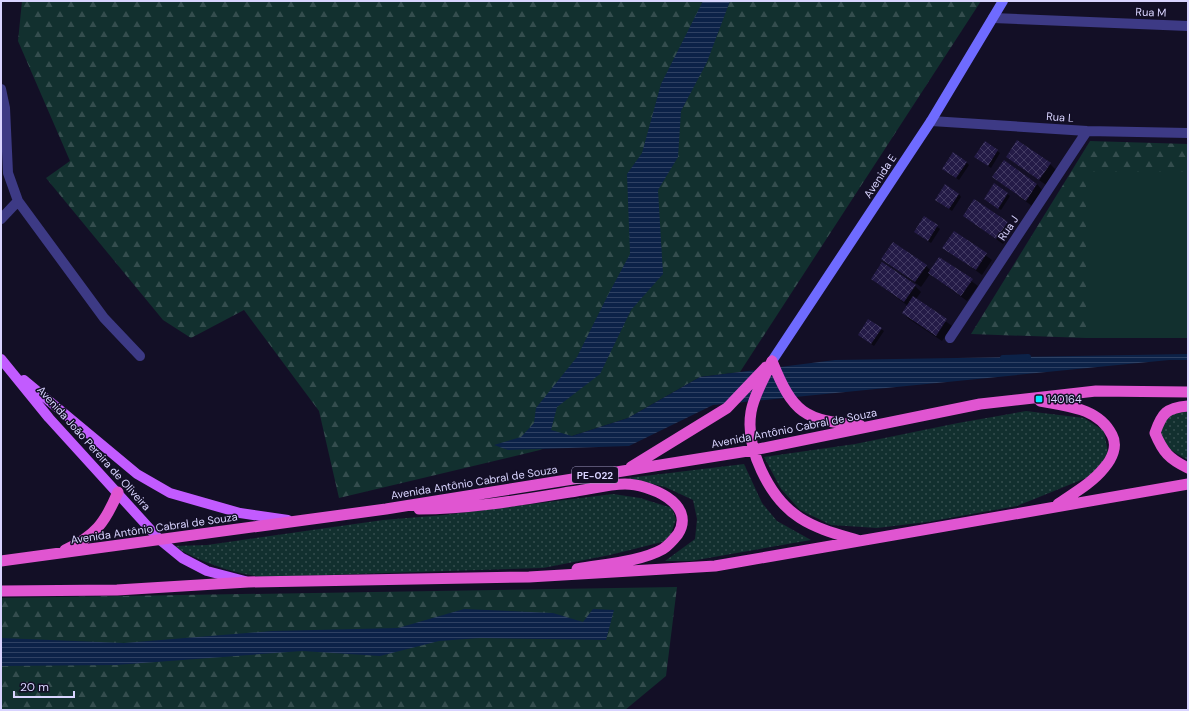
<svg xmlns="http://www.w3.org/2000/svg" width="1189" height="711" font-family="'DM Sans',sans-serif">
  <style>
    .grass { fill: url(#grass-dots) }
    .forest { fill: url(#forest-firs) }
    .garden { fill: #12302f }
    .water { fill: url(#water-rules) }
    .shadow { fill: #0007 }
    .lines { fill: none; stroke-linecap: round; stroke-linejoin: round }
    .stream { stroke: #0c2248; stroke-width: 6 }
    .building { fill: url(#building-cross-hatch) }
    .minor { stroke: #3d3a85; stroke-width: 10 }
    .secondary { stroke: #6f6bff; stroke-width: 10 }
    .primary { stroke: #c25bff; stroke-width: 10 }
    .trunk { stroke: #e055d1; stroke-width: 11 }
    .poi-dot { fill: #00e5ff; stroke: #130f26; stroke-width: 1.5 }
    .labels { text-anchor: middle; stroke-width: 3; stroke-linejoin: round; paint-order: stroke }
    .shield { fill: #130f26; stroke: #9e99be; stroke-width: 1 }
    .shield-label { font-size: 10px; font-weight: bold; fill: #d9d4ff }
    .street-label { font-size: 11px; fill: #d9d4ff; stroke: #130f26 }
    .poi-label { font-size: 11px; fill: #d9d4ff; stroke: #130f26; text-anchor: start }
  </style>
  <defs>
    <pattern id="grass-dots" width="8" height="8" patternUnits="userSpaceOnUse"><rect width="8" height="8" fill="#12302f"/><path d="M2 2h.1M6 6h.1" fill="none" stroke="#344d4e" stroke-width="1.8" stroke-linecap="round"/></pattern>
    <pattern id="forest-firs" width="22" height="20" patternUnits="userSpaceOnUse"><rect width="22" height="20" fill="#12302f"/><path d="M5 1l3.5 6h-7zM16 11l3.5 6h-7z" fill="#344d4e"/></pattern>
    <pattern id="water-rules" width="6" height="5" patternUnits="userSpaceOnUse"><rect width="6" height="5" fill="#0c2248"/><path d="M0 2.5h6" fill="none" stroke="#2f4163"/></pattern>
    <pattern id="building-cross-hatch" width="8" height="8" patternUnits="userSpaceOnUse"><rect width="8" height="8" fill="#241b47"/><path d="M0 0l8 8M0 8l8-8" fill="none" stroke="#433b63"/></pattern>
  </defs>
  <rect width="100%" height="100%" fill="#130f26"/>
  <path class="grass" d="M1188,401V460L1153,440L1172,406Z
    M1026,411L1084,418L1104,431L1109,458L1096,474L1017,506L927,522L877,528L831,525L800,510L781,489L764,457L855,444L958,423Z
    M744,464L762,503L777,521L811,540L691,561H665L695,539L697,519L693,500L665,487L628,478Z
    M613,494L640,498L672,508L676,519L671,534L666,541L610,555L543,568L262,577C227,572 204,563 173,546L207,545L383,520L444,515Z"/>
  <path class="forest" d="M22,1H981L740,372L700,377L628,418L572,436L540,450L339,498L319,411L244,310L191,338L163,320L46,178L70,161L18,41Z
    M1090,141L1188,144V172H1086V338L971,334Z
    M677,587L666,676L625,710H1V598Z"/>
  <path class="garden" d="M1086,172H1188V338H1086Z"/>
  <path class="water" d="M703,1H730L707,62L681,111L678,157L658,190L663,274L631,310L600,374L557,407L551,430L572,436L628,418L700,377L835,360L1188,354V360H1169L713,405L629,446L508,450L494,445L521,437L534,423L536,408L577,357L608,295L630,254L627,174L642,153L661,84Z
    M464,609L553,613L583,622L593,609L614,610L606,640L480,638L439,641L380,656L302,651L116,665L1,666V638L124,643L272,631L398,628Z"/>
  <path class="shadow" d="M985,142L1000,153L991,168L978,159Z
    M1007,157L1050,164L1056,170L1046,185Z
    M966,162L969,165L959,180L946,171Z
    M993,177L1037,184L1042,190L1032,206Z
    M995,185L1010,196L1001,210L985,199Z
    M959,194L961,197L952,211L936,200Z
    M964,216L1007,223L1013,229L1003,244Z
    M924,217L940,229L931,243L915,232Z
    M954,232L992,260L982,275L944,247Z
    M940,258L978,286L967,301L930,274L921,287L883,259L926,266L931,271Z
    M872,279L915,286L921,292L916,299L952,326L942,341L909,319L903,313L908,306Z
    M881,329L884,331L874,346L861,337Z"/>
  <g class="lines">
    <path class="stream" d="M1003,358L1028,357"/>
  </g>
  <path class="building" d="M1017,140L1051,163L1039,180L1006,157Z
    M985,141L998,150L988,166L974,157Z
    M953,152L967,162L956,178L942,169Z
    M1004,160L1037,184L1026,201L992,177Z
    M994,183L1008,193L998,209L984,199Z
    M945,184L959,194L949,209L935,200Z
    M974,199L1008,222L996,239L963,216Z
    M924,216L938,225L928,241L914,232Z
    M954,231L987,253L976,270L942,248Z
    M893,242L927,265L915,282L881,259Z
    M939,257L973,279L961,296L928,273Z
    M882,262L916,285L904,302L871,279Z
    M913,296L947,319L936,336L902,313Z
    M868,319L882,328L871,344L858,335Z"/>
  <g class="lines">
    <path class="minor" d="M993,18L1188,26
      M1,89L5,108L8,173L18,201L104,318L140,356
      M931,121L1087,131L1188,133
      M1,219L18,201
      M950,338L1087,131"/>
    <path class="secondary" d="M772,361L931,121L1003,1"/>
    <path class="primary" d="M1,359L49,418L160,540L182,558L207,571L245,581
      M24,380L137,474L170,493L240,513L288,520"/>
    <path class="trunk" d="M772,361C765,377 754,394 751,412C745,448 769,498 800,518C817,529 837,534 857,540
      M772,361C793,413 804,421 860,425
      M1040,401C1067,406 1099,408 1112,435C1118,446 1112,459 1104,468C1092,483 1074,493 1058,504
      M1188,406C1166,408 1162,413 1155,433C1163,452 1169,459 1188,468
      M631,467L727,408L766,367
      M419,509C469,509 521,500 570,492C588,490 607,484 625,484C648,484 697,503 678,534C674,539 669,545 663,549C640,562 603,564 577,569
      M65,550C95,536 105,523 118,492
      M1,561L386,509L754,450L980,404L1096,391L1188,392
      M1,591L117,590L248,582L529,577L715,566L1188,484"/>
  </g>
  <rect class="poi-dot" x="1035" y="395" width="8" height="8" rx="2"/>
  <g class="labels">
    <rect class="shield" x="572" y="467" width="46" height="16" rx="3"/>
    <g class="shield-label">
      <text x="595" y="479">PE-022</text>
    </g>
    <g class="street-label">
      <text transform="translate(1151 12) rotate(2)" y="4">Rua M</text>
      <text transform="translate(1060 117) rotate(4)" y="4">Rua L</text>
      <text transform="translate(880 176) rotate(-57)" y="4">Avenida E</text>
      <text transform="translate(1008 228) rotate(-56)" y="4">Rua J</text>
      <text transform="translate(794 428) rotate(-11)" y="4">Avenida Antônio Cabral de Souza</text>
      <text transform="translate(94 448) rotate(48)" y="4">Avenida João Pereira de Oliveira</text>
      <text transform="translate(474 482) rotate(-9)" y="4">Avenida Antônio Cabral de Souza</text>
      <text transform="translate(154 528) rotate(-8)" y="4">Avenida Antônio Cabral de Souza</text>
    </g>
    <g class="poi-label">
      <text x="1047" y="403">140164</text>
    </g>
  </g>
  <rect width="1189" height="711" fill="none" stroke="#d9d4ff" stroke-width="4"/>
  <path d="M14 691v6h60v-6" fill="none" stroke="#d9d4ff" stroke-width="2"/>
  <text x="20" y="691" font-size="12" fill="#d9d4ff" stroke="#130f26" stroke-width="3" paint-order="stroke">20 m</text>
</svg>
